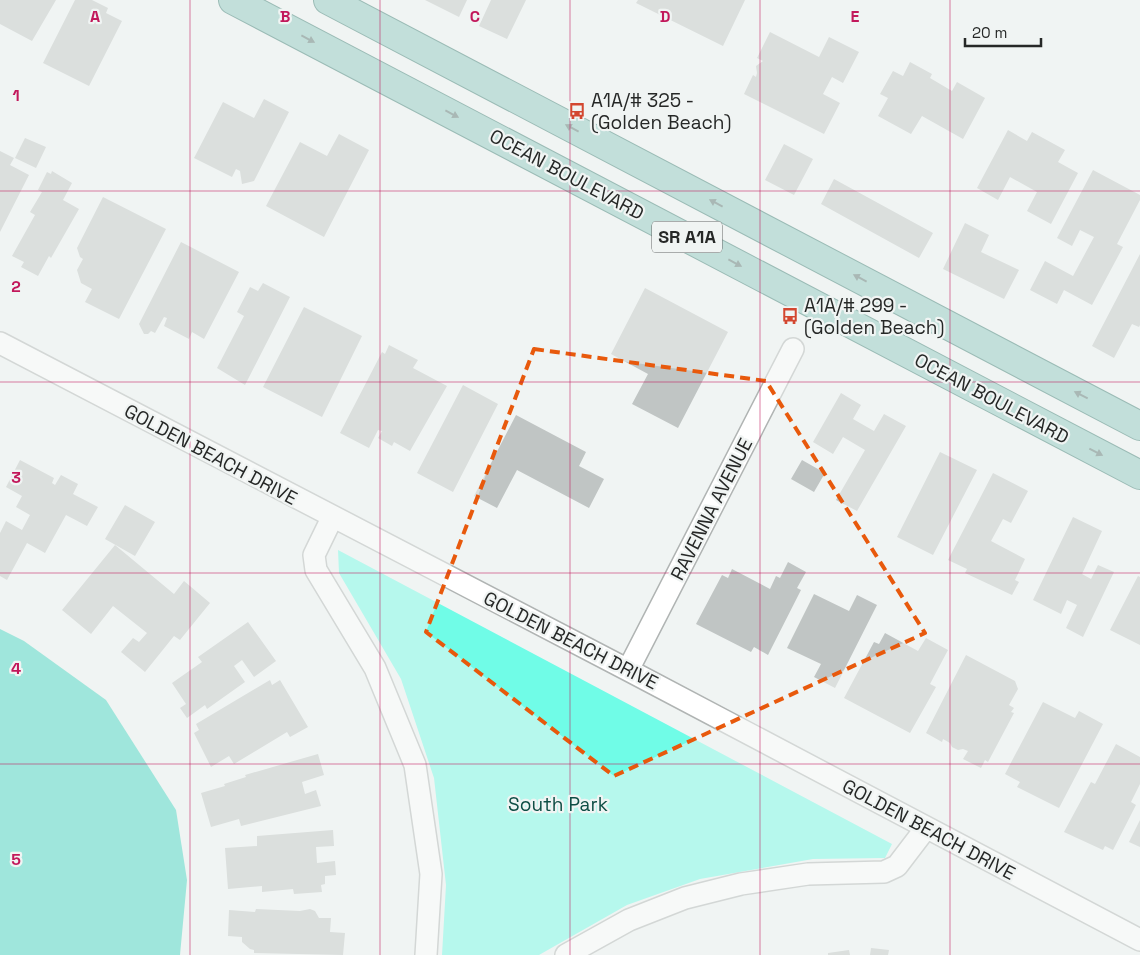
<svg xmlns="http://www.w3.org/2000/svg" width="1140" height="955" font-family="'Space Grotesk',sans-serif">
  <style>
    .green { fill: #70fce7 }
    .water { fill: #3dd5c0 }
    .building { fill: #c0c5c4 }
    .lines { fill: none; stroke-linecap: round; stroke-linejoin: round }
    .minor-casing { stroke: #b0b4b3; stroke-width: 24 }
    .primary-casing { stroke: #33766c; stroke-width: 30 }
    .minor { stroke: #fff; stroke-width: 21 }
    .primary { stroke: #89c6bd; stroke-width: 28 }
    .oneway { fill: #536f6a }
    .marked { fill: none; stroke: #e8590c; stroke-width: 4; stroke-dasharray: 10 6; stroke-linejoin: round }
    .grid { fill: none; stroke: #c2185b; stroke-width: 1; stroke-opacity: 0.55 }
    .labels { text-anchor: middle; stroke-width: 4.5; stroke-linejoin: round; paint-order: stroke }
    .shield { fill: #f0f4f3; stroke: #636564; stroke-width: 1 }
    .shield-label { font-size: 18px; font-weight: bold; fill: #262827 }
    .poi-label { font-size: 19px; fill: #262827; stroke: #f0f4f3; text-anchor: start }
    .street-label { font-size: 19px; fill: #262827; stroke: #f0f4f3 }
    .park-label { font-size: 19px; fill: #0e4e45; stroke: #f0f4f3 }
    .grid-label { font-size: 16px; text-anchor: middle; font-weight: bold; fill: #c2185b; stroke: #f0f4f3; stroke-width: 4.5; stroke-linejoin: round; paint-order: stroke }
  </style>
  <rect width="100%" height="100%" fill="#f0f4f3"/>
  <path class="green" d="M338,550L892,844L885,858L813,859L700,879L627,905L539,955H442L446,885L434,778L401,679L339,573Z"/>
  <path class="water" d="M0,629L24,641L106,700L176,810L187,880L180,955H0Z"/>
  <path class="building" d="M0,0H56L32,41L0,24Z
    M75,0H92L108,8L106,13L122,21L89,86L43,63Z
    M425,0H467L459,17Z
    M491,0H526L507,39L479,26Z
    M638,0H745L723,46L636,3Z
    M770,32L819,57L829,37L859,52L843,83L832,77L823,94L840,103L824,134L744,94L753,75L756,77L757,73L756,66L763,61L757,58Z
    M910,62L932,74L930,78L952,91L957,82L985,98L963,139L922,116L911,134L878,116L888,98L880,94L893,71L903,76Z
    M264,99L289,112L254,181L242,184L240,171L236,169L232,177L194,158L223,102L254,118Z
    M1008,130L1027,141L1032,132L1065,150L1058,162L1078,173L1051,224L1027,211L1037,192L1010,177L998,200L977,188Z
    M339,134L369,150L324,237L266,206L300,142L327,156Z
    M25,138L46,147L36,168L15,158Z
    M784,144L813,159L794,195L765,180Z
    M0,151L14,158L10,165L29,175L0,232Z
    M1093,170L1140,195V200L1117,244L1123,247L1092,305L1064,290L1057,304L1030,290L1045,261L1073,276L1094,237L1080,230L1072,246L1057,238Z
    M52,171L72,183L63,200L79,209L51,258L49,256L38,276L21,267L24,262L12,256L35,215L30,212L42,192L38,190L47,172L51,174Z
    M834,179L933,233L919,258L821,204Z
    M103,197L166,229L119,319L85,302L92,289L81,283L77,270L83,259L80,257L77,248Z
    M965,223L989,235L981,252L1019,270L1004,299L943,269Z
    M181,242L239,272L204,339L192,332L189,339L164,326L167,318L164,317L155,333L151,331L148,334H144L139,324Z
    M1140,254V325L1139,327L1132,324L1114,358L1092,346Z
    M263,283L290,297L245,385L217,368L244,316L237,312L250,287L258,291Z
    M645,288L728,332L678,428L632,404L648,374L611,354Z
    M304,307L362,336L322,417L263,387Z
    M389,345L418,360L413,368L447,386L410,451L394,442L392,446L378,438L382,431L378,430L369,448L340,433L382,352L385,354Z
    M463,385L498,404L453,492L417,473Z
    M841,393L861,405L853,419L874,431L884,414L906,426L857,511L836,500L865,450L843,437L833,454L813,442Z
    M516,415L586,452L579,466L604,479L589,508L517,470L497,508L474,496Z
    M940,452L977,470L933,555L897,537Z
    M20,460L54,478L52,483L55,485L61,475L78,484L73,494L98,507L87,526L66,515L45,553L27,543L7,580L0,576V533L6,521L22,530L30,515L16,507L22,496L6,487Z
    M802,460L825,473L814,492L791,479Z
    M993,473L1028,491L1011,523L1003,519L991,541L1025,559L1015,580L1019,582L1012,595L965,573L967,569L948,560Z
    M125,505L155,522L135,556L105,539Z
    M1073,517L1102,531L1082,574L1091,579L1098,565L1114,572L1083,637L1066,628L1077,605L1067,600L1061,614L1033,600Z
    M115,545L174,594L184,581L210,603L180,640L174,636L145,672L121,652L133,638L139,642L147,633L113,606L91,634L62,610Z
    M788,562L806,572L797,588L801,590L768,655L754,647L751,652L696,624L722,575L728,578L732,569L770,589L776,576L780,578Z
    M1138,576L1140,577V645L1110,630Z
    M814,594L849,611L857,595L877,605L835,688L814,677L821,664L787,648Z
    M248,622L276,661L254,677L242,660L234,666L245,682L207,709L205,705L187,718L180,708L186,704L172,683L202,662L198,657Z
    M885,633L918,651L926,638L948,650L930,684L936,687L910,733L844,698L874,642L879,644Z
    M966,655L1015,681L1018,689L1009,705L1014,708L1011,712L1014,713L988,762L985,760L981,768L963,759L968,751L963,749L958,750L952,747L950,743L943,739L942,742L926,733Z
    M270,680L272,685L280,680L308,727L290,737L287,732L234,764L229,756L211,767L194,733L199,730L196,724Z
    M1043,702L1075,718L1079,711L1103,724L1059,808L1017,787L1020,782L1005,774Z
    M1116,744L1140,757V784L1131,802L1136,805L1113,850L1105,846L1103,850L1064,832L1091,782L1095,784Z
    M318,754L324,775L302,782L305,794L316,790L321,806L241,826L239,819L211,827L201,793L225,786L224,784L246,777L245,775Z
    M1140,820V847L1129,842Z
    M333,830L334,846L316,847L317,863L335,861L336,875L325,876V884L321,885L322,892L294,894L293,889L262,892V886L228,889L225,848L257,846V836Z
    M256,909L300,911L310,909L315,911L319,918H331L330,932L345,933L343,955L254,953V950L250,949L242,942V937L228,936L229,910L255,912Z
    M871,948L889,950L888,955H870Z
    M849,950L850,955H828V953Z"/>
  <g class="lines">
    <g class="minor-casing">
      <path id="minor" d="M0,343L628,670L1140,940
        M332,518L314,555L316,570L375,668L415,765L431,874L426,955
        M628,670L793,349
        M566,955L629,920L685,898L741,884L808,874L884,872L897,866L926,828"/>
    </g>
    <g class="primary-casing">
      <path id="primary" d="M233,0L1140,475
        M328,0L1140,426"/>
    </g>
    <use href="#minor" class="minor"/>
    <use href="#primary" class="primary"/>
  </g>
  <defs><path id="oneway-solid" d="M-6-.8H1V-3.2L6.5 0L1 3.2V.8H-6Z" transform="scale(1.25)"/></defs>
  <g class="oneway">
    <use href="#oneway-solid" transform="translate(308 39) rotate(28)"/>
    <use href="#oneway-solid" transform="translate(452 114) rotate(28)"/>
    <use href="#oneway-solid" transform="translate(572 128) rotate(-152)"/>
    <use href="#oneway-solid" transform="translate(716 203) rotate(-152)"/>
    <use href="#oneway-solid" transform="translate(735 263) rotate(28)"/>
    <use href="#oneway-solid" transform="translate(860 278) rotate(-152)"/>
    <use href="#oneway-solid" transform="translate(1081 395) rotate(-153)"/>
    <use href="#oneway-solid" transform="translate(1096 452) rotate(27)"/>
  </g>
  <path d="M0 0H1140V955H0ZM534,349L766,381L925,633L614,776L426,632Z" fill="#f0f4f3" fill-opacity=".55" fill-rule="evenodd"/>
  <path class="marked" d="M534,349L766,381L925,633L614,776L426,632Z"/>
  <path class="grid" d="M190,0V955M380,0V955M570,0V955M760,0V955M950,0V955M0,191H1140M0,382H1140M0,573H1140M0,764H1140"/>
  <defs>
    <g id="bus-bare" transform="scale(1.35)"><path d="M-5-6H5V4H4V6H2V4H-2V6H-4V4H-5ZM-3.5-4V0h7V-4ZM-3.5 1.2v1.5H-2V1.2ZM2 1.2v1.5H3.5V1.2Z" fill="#d34730" stroke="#f0f4f3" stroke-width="2.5" paint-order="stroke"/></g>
  </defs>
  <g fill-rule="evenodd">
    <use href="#bus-bare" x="577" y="111"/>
    <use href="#bus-bare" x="790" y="316"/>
  </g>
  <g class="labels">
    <rect class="shield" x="652" y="221.5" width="70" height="31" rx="4"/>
    <g class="shield-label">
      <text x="687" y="243">SR A1A</text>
    </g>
    <g class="poi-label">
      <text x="591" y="107">A1A/# 325 -<tspan x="591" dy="22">(Golden Beach)</tspan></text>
      <text x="804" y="312">A1A/# 299 -<tspan x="804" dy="22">(Golden Beach)</tspan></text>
    </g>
    <g class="street-label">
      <text transform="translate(567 174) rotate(28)" y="7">OCEAN BOULEVARD</text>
      <text transform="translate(992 398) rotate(28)" y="7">OCEAN BOULEVARD</text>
      <text transform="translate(211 454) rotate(28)" y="7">GOLDEN BEACH DRIVE</text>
      <text transform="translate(711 509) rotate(-63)" y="7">RAVENNA AVENUE</text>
      <text transform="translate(571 640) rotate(27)" y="7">GOLDEN BEACH DRIVE</text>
      <text transform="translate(929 829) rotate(28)" y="7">GOLDEN BEACH DRIVE</text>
    </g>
    <g class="park-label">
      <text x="558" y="811">South Park</text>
    </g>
  </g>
  <g class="grid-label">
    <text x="95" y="22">A</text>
    <text x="285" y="22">B</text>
    <text x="475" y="22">C</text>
    <text x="665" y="22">D</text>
    <text x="855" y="22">E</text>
    <text x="16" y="101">1</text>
    <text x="16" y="292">2</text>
    <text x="16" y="483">3</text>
    <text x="16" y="674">4</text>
    <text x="16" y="865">5</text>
  </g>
  <path d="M965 38v8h76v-8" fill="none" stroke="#262827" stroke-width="2.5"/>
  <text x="972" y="38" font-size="15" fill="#262827" stroke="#f0f4f3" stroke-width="4" paint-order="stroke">20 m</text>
</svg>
